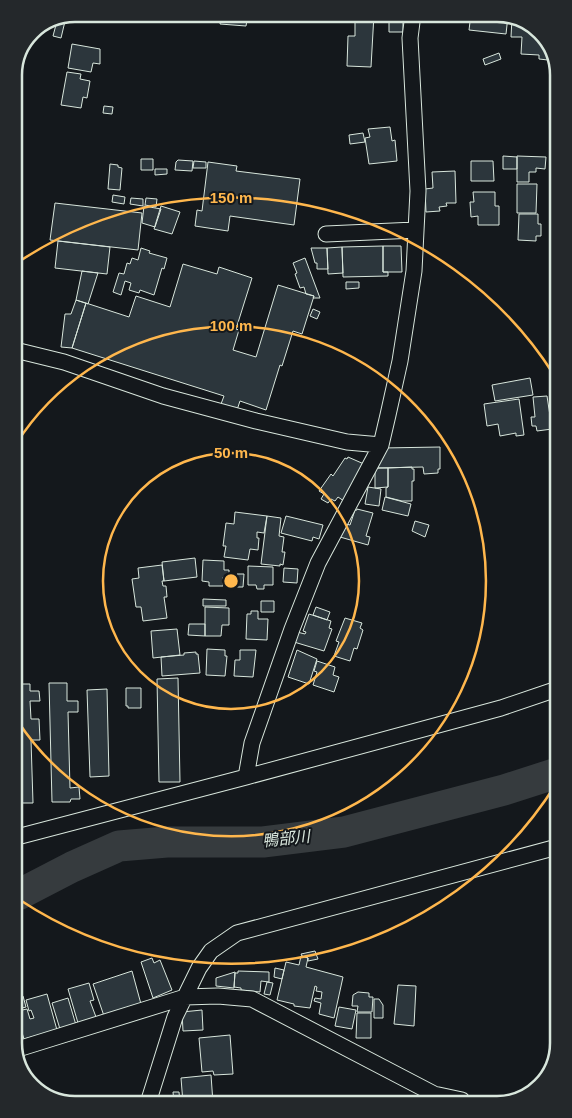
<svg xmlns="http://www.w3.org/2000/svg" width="572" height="1118" font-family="Arial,'Noto Sans JP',sans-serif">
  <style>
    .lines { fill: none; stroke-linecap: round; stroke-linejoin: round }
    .river { stroke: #363b3e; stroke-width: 31 }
    .building { fill: #2c363c; stroke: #d8e6dc }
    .street-casing { stroke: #d8e6dc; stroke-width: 17 }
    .street { stroke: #14181c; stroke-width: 15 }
    .ring { fill: none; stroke: #ffb74d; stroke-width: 2.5 }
    .labels { text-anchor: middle; stroke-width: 4; stroke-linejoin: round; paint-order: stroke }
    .water-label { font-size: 16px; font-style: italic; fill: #d8e6dc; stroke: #14181c }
    .rim { fill: none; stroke: #d8e6dc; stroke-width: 2.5 }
    .centre { fill: #ffb74d; stroke: #14181c; stroke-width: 2.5 }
    .ring-label { font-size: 15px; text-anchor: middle; font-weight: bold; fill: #ffb74d; stroke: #14181c; stroke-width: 4; stroke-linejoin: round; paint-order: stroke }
  </style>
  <rect width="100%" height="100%" fill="#14181c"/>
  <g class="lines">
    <path class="river" d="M18,895L72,867L119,846L167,842H263L344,832L504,790L557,773"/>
  </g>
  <path class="building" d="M221,14H248L246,26L220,24Z
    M355,14H374L371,67L347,66L348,36H355Z
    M471,14H501L508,16L506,34L469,30Z
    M66,17L61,38L53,36L57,21Z
    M512,18L534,26L549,45L548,60L539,59V55L521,54L522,37H511Z
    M389,19H403V32H389Z
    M72,44L100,49V64L93,63L91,72L68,68Z
    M499,53L501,59L485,65L483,59Z
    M67,72L81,74L80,79L90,81L87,98L83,97L81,108L61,105Z
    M104,106L113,107L112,114L103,113Z
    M390,127L392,141L395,140L397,161L369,164L365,138L370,137L368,129Z
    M363,133L365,142L350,144L349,135Z
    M503,156L517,157V169H503Z
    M517,156L546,157L545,169L536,168V172H529V182H517Z
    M141,159H153V170H141Z
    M178,160L193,161L192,171L175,170L176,162Z
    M194,161L206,162V168H193Z
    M471,161H493L494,181H471Z
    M208,162L237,166L236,171L300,179L294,225L230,216L228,231L195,226L197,210L202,211Z
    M110,164L118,165V167L122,168L120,190L108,189Z
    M155,169H167V174L155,175Z
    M455,171L456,203H446L447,206L439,207L440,211L426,212L425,189L433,188L432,172Z
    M517,184H537L536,213H517Z
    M473,192H495V206H499V225H478V216L471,217L470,202H474Z
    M113,195L125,197L124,204L112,202Z
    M131,198L143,199V206L130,204Z
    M146,198L157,199L156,207L145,205Z
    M55,203L142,213L138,250L50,240Z
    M144,206L161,209L155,227L142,223Z
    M161,206L180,212L172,234L154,229Z
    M519,214H538V224H541V236H536V241L518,240Z
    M58,241L110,247L107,274L55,268Z
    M383,246V272H388V276L343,277L342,247Z
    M383,246H401L402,272H383Z
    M342,247L343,273L328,274L327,248Z
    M141,248L150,251L149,253L167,258L164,269L162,268L154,295L140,290L139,293L129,290L131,283L125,281L121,295L113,292L119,273L124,274L127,263L130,264L132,258L138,260Z
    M311,248H327L328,269H317V263H315Z
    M305,258L320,298H313L314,296L306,294L304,287L300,288L295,274L297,273L293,263Z
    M183,264L217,274L219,267L252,278L236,329L239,330L233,350L256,357L278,285L314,296L302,334L293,331L282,366L280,365L266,410L240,401L237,410L221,404L224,396L72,348L86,303L129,317L136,296L170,307Z
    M82,271L98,273L88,304L76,300Z
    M346,282H359V288L346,289Z
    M76,300L86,303L72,348L61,347L65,314H71Z
    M313,309L320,312L317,319L310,316Z
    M530,378L533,395L495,401L492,385Z
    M547,396L552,429L537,431L536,426H532L531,417H535L533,397Z
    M519,399L524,435L516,436V433L500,436L498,424L487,426L484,404Z
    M555,404V426H552L549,405Z
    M440,447V469H438V473L424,474L423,467L377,468L382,448Z
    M348,457L364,464L344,501L338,497L335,501L331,499L328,503L321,499L324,494L319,491L331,474L333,476L345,458L347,459Z
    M412,467V469H414V481H412V501H402L386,497V488L388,487V468Z
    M375,468H388V487L375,488Z
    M368,487L381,489L379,506L365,504Z
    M385,497L411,504L408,516L382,510Z
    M357,509L373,513L366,536L370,537L368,545L340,537L346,524L350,525L355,510H357Z
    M235,512L267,516L264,533L257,532V538H259L258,550L250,549L248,560L224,557L226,546H223L226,523L234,524Z
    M267,516L281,518L279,536L284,537L282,552H285L283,565L280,564V566L261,564Z
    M286,516L323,525L319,539L313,537L312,541L281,533Z
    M415,521L429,525L425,537L412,531Z
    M195,558L197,577L164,581L162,562Z
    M203,560L224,561V570H229V577H223V586H209V582L202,581Z
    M162,565L164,581H162L163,586H166L167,597H164L167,618L143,621L141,607H136L132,579L139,578L138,568Z
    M248,566L273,567V585H264V589H257L256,585H248Z
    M284,568L298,569L297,583L283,582Z
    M237,574H244L243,587H230L231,575H237Z
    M203,599L226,600V606H203Z
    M261,601H274V612H261Z
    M205,607L229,608V625H222L221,636H205Z
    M316,607L330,612L327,620L313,615Z
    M251,611H258V619H268L267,640L246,639L247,614H251Z
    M309,614L331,621L329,628L332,629L324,651L294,642L297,632L305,634L306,632L303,631Z
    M345,618L362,623L360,628L363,630L357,649L354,648L350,661L334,656L339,642L336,641Z
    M189,624H205V636L188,635Z
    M177,629L180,655L153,658L151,631Z
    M207,649L225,650V656H227L225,676L206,675Z
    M240,650H256L253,677L234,676L235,660H240Z
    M297,650L317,659L309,684L288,677Z
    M196,652V654H198L200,673L162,676L161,657L184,655V653Z
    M317,661L335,667L333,675L339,677L334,692L313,685L317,672L314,671Z
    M178,678L180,782H159L157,679Z
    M49,683H67V701H78V712H68L70,788L79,787L80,799H71L70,802H52Z
    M17,684H30V691H39L40,701H30L31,719H39L40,740H31L33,803H17Z
    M126,688H141V708H128V706H126Z
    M107,689L109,776L90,777L87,690Z
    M315,951L318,959L308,961V958L302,956L301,954Z
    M301,956L308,958L306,967L343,977L334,1018L319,1014L321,1003L314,1001L315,998L321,999L322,992L316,991L317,987L315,986L310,1008L294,1006V1004L277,1000L286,962L299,965Z
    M152,958L154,963L160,960L172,990L153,998L141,962Z
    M275,968L284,970L282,979L274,977Z
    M132,971L141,1004L104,1016L93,984Z
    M238,971L269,972V982L261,981L260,992L241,990V988L234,987L235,973H238Z
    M235,972L234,988L216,986V978Z
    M267,982L273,983L270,995L264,994Z
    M89,983L94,1000L90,1001L96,1017L78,1023L68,989Z
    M398,985L416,986L414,1026L394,1024Z
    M358,992L369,993V997H373L372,1012H357L358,1006H352L353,995Z
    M47,994L57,1030L24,1039L20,1026L18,1027V1011L27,1009L30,1019L34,1018L31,1010L29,1011L26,1000Z
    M23,996L26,1007L18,1009V998Z
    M68,998L76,1025L60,1029L52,1003Z
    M374,999H379L383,1005V1018H374Z
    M339,1007L356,1010L352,1029L335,1026Z
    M202,1010L203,1030L183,1031L182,1012Z
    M357,1013H371V1038H356Z
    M230,1035L233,1074L214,1075L213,1071L202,1072L199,1038Z
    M211,1075L213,1103H183L181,1078Z
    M173,1092H179L180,1103H174Z"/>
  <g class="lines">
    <g class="street-casing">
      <path id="street" d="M326,234L415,230
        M15,350L64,362L163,396L256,421L347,442L381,445
        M246,777L501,708L557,689
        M17,837L246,777L252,743L292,629L318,563L381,445L388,415L400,361L414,271L418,191L410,38L413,14
        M18,1049L185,997L218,996L252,999L434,1094L462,1100
        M148,1103L175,1017L199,968L211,951L237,933L557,847"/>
    </g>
    <use href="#street" class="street"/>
  </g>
  <g class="ring">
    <circle cx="231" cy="581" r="128"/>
    <path d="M16 444A255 255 0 1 1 17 720"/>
    <path d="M556 784A383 383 0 0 1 20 900M17 263A383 383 0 0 1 554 375"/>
  </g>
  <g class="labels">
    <g class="water-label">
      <text transform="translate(286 838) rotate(-6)" y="6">鴨部川</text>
    </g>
  </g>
  <path d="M0 0H572V1118H0ZM75 22H497A53 53 0 0 1 550 75V1043A53 53 0 0 1 497 1096H75A53 53 0 0 1 22 1043V75A53 53 0 0 1 75 22Z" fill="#24282b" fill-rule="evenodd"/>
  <path class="rim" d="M75 22H497A53 53 0 0 1 550 75V1043A53 53 0 0 1 497 1096H75A53 53 0 0 1 22 1043V75A53 53 0 0 1 75 22Z"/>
  <circle cx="231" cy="581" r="8" class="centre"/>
  <g class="ring-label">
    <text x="231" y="203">150 m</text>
    <text x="231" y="331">100 m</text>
    <text x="231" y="458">50 m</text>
  </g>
</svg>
